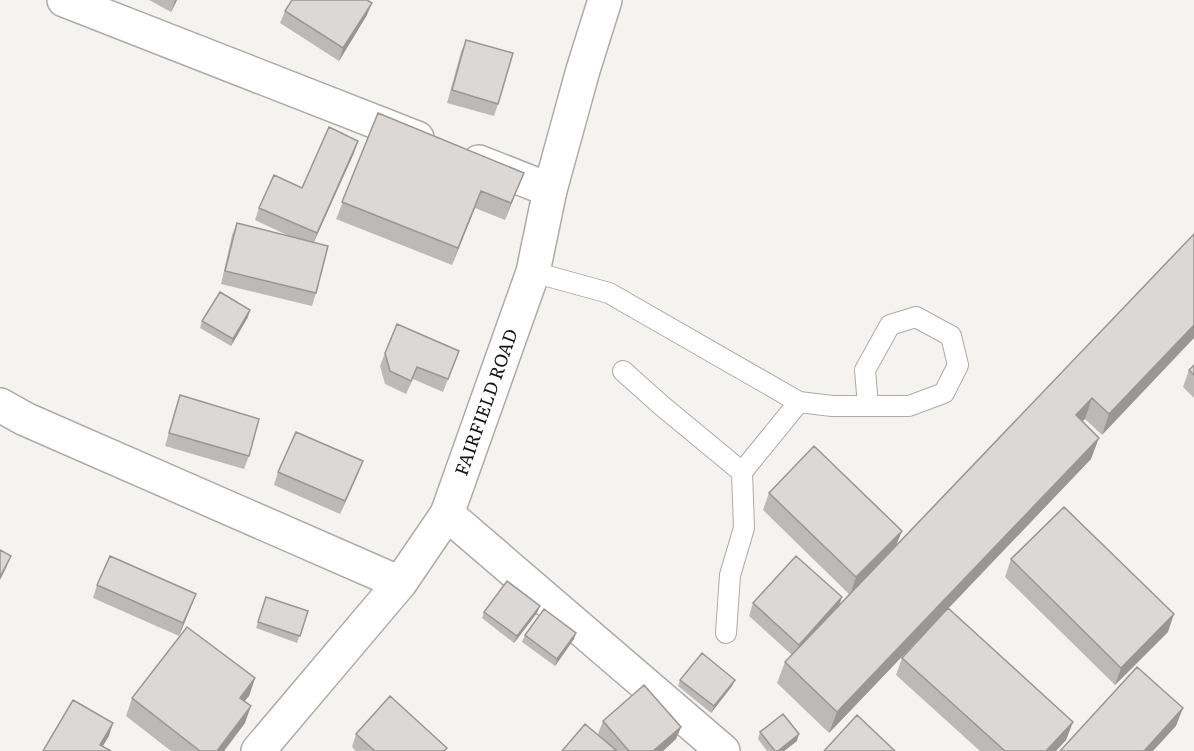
<svg xmlns="http://www.w3.org/2000/svg" width="1194" height="751" font-family="Literata,serif">
  <style>
    .lines { fill: none; stroke-linecap: round; stroke-linejoin: round }
    .lane-casing { stroke: #adaba8; stroke-width: 22 }
    .street-casing { stroke: #adaba8; stroke-width: 36 }
    .lane { stroke: #fff; stroke-width: 20 }
    .street { stroke: #fff; stroke-width: 33 }
    .wall { fill: #bcbab7 }
    .shaded-wall { fill: #999795 }
    .building { fill: #dbd8d5; stroke: #999795; stroke-width: 1.5 }
    .labels { text-anchor: middle; stroke-width: 5; stroke-linejoin: round; paint-order: stroke }
    .street-label { font-size: 18px; fill: #141312; stroke: #f5f3ef }
  </style>
  <rect width="100%" height="100%" fill="#f5f3ef"/>
  <g class="lines">
    <g class="lane-casing">
      <path id="lane" d="M533,272L609,293L799,402L832,406H909L944,393L958,365L951,336L916,317L890,325L865,370L868,406
        M623,371L661,405L742,472L799,402
        M726,633L730,575L744,528L742,472"/>
    </g>
    <g class="street-casing">
      <g id="street">
        <path d="M64,0L417,138"/>
        <path d="M479,162L550,190"/>
        <path d="M0,405L25,419L400,583"/>
        <path d="M447,514L723,751"/>
        <path id="s1" d="M258,751L400,583L447,514L533,272L550,190L583,70L605,0"/>
      </g>
    </g>
    <use href="#lane" class="lane"/>
    <use href="#street" class="street"/>
  </g>
  <path class="wall" d="M149,0H177L171,12Z
    M285,11L367,15L339,61L280,23Z
    M466,40L498,104L494,116L447,103L461,52Z
    M378,113L517,190L505,220L475,208L452,265L336,219Z
    M354,153L314,242L316,293L312,306L221,284L232,235L237,223L289,236L255,220L259,208L302,188Z
    M1194,234L1102,435L1085,419L1082,421L1091,459L948,609L1073,722L1066,740L1056,751H980L896,675L902,658L933,624L829,733L777,683L785,662L792,655L749,616L753,603L842,597L839,606L849,594L763,510L769,493L902,531L896,545Z
    M248,317L231,346L200,328L202,321Z
    M459,351L443,392L413,379L406,394L385,384L380,366L385,353Z
    M1194,365V398L1183,387L1189,370Z
    M180,395L249,456L244,469L165,446Z
    M363,461L340,514L274,485L278,472Z
    M1011,559L1168,632L1115,685L1005,577Z
    M97,585L196,594L179,636L93,598Z
    M266,597L308,611L297,643L256,628Z
    M540,606L537,613L514,643L482,618L484,612Z
    M525,635L574,639L555,666L522,642Z
    M255,678L249,696L244,701L245,723L224,751H171L126,716L132,698Z
    M680,680L732,686L711,713L678,686Z
    M603,721L681,727L676,739L663,751H562L602,738L598,734Z
    M760,732L797,741L784,751H767L758,739Z
    M356,734L447,748L446,751H356L352,747Z"/>
  <path class="shaded-wall" d="M175,0H177L171,12Z
    M372,3L367,15L339,61L343,48Z
    M358,141L354,153L312,246L317,233Z
    M524,173L517,190L505,220L511,203Z
    M481,191L475,208L452,265L458,248Z
    M250,310L248,317L231,346L233,339Z
    M1194,325V338L1102,435L1109,414Z
    M1092,398L1085,419L1068,436L1076,415Z
    M1099,438L1091,459L829,733L837,712Z
    M363,461L358,474L340,514L345,501Z
    M902,531L895,548L850,595L856,577Z
    M11,556L6,568L0,580V577Z
    M196,594L191,607L179,636L183,623Z
    M842,597L837,610L795,658L799,645Z
    M540,606L537,613L514,643L517,636Z
    M1174,614L1168,632L1115,685L1121,668Z
    M576,633L574,639L555,666L557,659Z
    M255,678L249,696L233,715L240,698Z
    M735,680L732,686L711,713L714,706Z
    M251,706L245,723L224,751H217Z
    M1183,708L1176,726L1153,751H1144Z
    M1073,722L1066,740L1056,751H1046Z
    M113,723L109,736L100,751V745Z
    M681,727L676,739L663,751H653Z
    M799,734L797,741L784,751H778Z"/>
  <path class="building" d="M292,0H367L372,3L343,48L285,11Z
    M466,40L513,53L498,104L452,90Z
    M378,113L524,173L511,203L481,191L458,248L342,202Z
    M329,127L358,141L317,233L259,208L274,175L302,188Z
    M237,223L328,246L316,293L225,271Z
    M1194,234V325L1109,414L1092,398L1076,415L1099,438L837,712L785,662Z
    M220,292L250,310L233,339L202,321Z
    M397,324L459,351L448,379L417,367L411,381L390,371L385,353Z
    M1194,365V375L1189,370Z
    M180,395L259,419L249,456L169,433Z
    M296,432L363,461L345,501L278,472Z
    M814,446L902,531L856,577L769,493Z
    M1064,507L1174,614L1121,668L1011,559Z
    M0,550L11,556L0,577Z
    M110,556L196,594L183,623L97,585Z
    M796,556L842,597L799,645L753,603Z
    M507,581L540,606L517,636L484,612Z
    M266,597L308,611L300,636L258,622Z
    M948,608L1073,722L1046,751H1005L902,658Z
    M544,609L576,633L557,659L525,635Z
    M187,627L255,678L240,698L251,706L217,751H200L132,698Z
    M702,653L735,680L714,706L680,680Z
    M1137,667L1183,708L1144,751H1060Z
    M644,685L681,727L653,751H629L603,721Z
    M390,696L447,748L444,751H375L356,734Z
    M73,700L113,723L100,745L111,751H43Z
    M783,714L799,734L778,751H775L760,732Z
    M857,715L895,751H824Z
    M585,724L617,751H562Z"/>
  <g class="labels">
    <g class="street-label">
      <text dy="6" stroke="none"><textPath href="#s1" startOffset="422">FAIRFIELD ROAD</textPath></text>
    </g>
  </g>
</svg>
